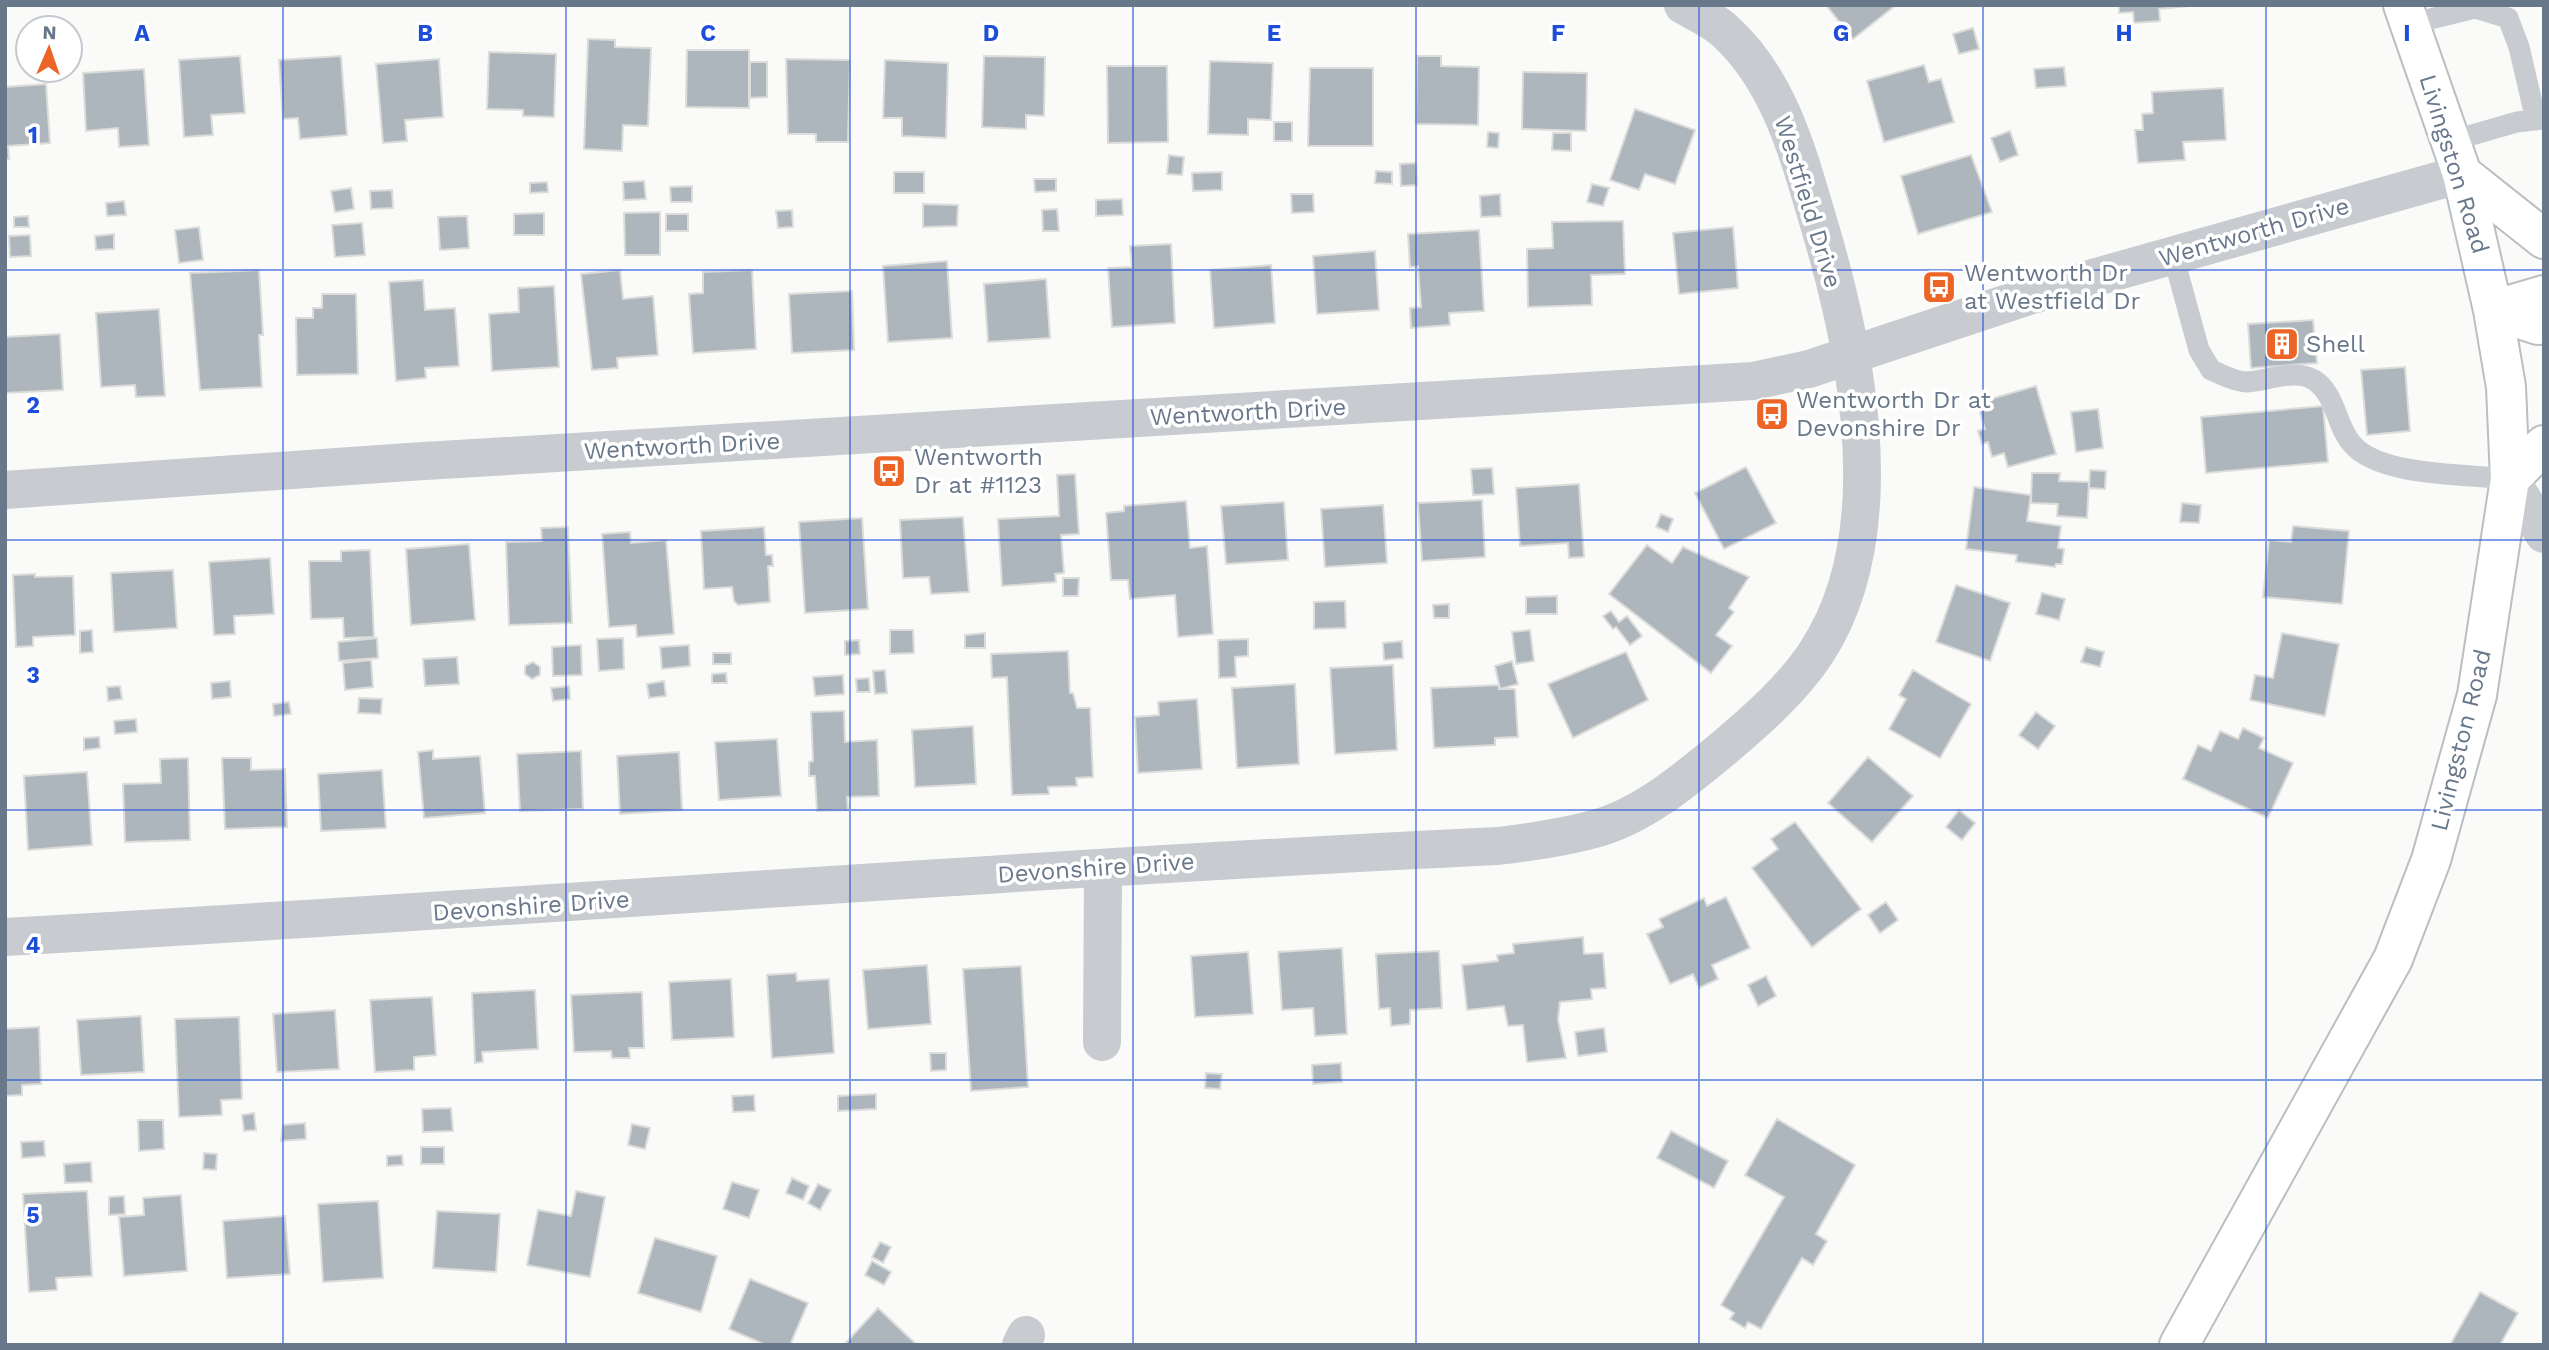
<svg xmlns="http://www.w3.org/2000/svg" width="2549" height="1350" font-family="'Work Sans',sans-serif">
  <style>
    .building { fill: #aeb6bd; stroke: #dcdcda; stroke-width: 2 }
    .lines { fill: none; stroke-linecap: round; stroke-linejoin: round }
    .secondary-casing { stroke: #babfc4; stroke-width: 42 }
    .lane { stroke: #c8cbcf; stroke-width: 21 }
    .street { stroke: #c8cbcf; stroke-width: 38 }
    .secondary { stroke: #fff; stroke-width: 38 }
    .grid { fill: none; stroke: #1d4ed8; stroke-width: 2; stroke-opacity: 0.55 }
    .labels { text-anchor: middle; stroke-width: 7; stroke-linejoin: round; paint-order: stroke }
    .street-label { font-size: 24px; fill: #68788a; stroke: #fff }
    .poi-label { font-size: 24px; fill: #68788a; stroke: #fff; text-anchor: start }
    .grid-label { font-size: 23px; text-anchor: middle; font-weight: bold; fill: #1d4ed8; stroke: #fff; stroke-width: 7; stroke-linejoin: round; paint-order: stroke }
  </style>
  <rect width="100%" height="100%" fill="#fafaf8"/>
  <path class="building" d="M1826,5H1896L1853,39Z
    M2119,5H2199L2159,9L2160,21L2134,23L2133,12L2119,13Z
    M1973,28L1979,49L1959,54L1953,34Z
    M588,39L615,40V47L651,48L648,126L623,125L622,151L584,149Z
    M687,50H749V108L686,107Z
    M489,52L556,54L554,117L523,116V110L487,109Z
    M240,56L245,113L211,115L213,135L184,137L179,60Z
    M341,56L347,135L300,139L298,118L283,119L279,60Z
    M984,56L1045,57L1044,116L1026,115V129L982,127Z
    M1417,56H1441V66L1479,67L1478,125L1416,124Z
    M439,59L443,117L405,120L407,141L383,143L376,64Z
    M786,59L850,60L848,142H816V134H788Z
    M885,60L948,63L946,138L902,136V118H883Z
    M1210,61L1273,63L1271,120L1248,119V135L1208,134Z
    M750,62H767V97L750,98Z
    M1924,65L1929,82L1941,79L1954,122L1884,142L1867,81Z
    M1107,66H1167L1168,142L1108,143Z
    M2064,67L2066,86L2036,88L2034,69Z
    M1310,68H1373V146H1308Z
    M144,69L149,145L119,147L118,128L86,131L83,73Z
    M1523,72L1587,73L1586,131L1522,129Z
    M46,84L50,143L8,146L9,159H5V87Z
    M2223,88L2226,140L2183,142L2185,160L2138,163L2135,130H2143L2142,114L2153,113L2152,92Z
    M1635,109L1695,130L1675,184L1645,174L1639,190L1610,180Z
    M1274,122H1292V141H1274Z
    M2010,131L2018,155L2000,162L1991,138Z
    M1488,132L1499,133L1498,148L1487,147Z
    M1553,133H1571V151L1552,150Z
    M1169,155L1184,157L1182,175L1167,174Z
    M1971,155L1992,212L1918,234L1901,176Z
    M1416,163L1417,185L1401,186L1400,164Z
    M1376,171L1392,172V184L1375,183Z
    M894,172H924V193H894Z
    M1222,172V190L1193,191L1192,173Z
    M1034,179H1056V191L1035,192Z
    M644,181L646,199L624,200L623,182Z
    M547,182L548,192L530,193V183Z
    M1592,184L1609,188L1603,206L1587,202Z
    M692,186V202H671L670,187Z
    M351,188L354,209L335,212L331,191Z
    M392,190L393,208L371,209L370,191Z
    M1291,194H1313L1314,212L1292,213Z
    M1500,194L1501,216L1481,217L1480,196Z
    M1122,199L1123,215L1096,216V200Z
    M124,201L126,215L107,216L106,203Z
    M923,204L958,205L957,226L923,227Z
    M1057,209L1059,231H1043L1042,210Z
    M792,210L793,227L778,228L776,211Z
    M660,212V255H625L624,213Z
    M544,213V235H514V214Z
    M666,214H688V231H666Z
    M28,216L29,227H14V217Z
    M467,216L469,248L440,250L438,217Z
    M1623,221L1625,274L1591,275L1592,305L1528,307L1527,249L1553,248L1552,222Z
    M362,223L365,255L335,257L332,225Z
    M199,227L203,260L179,263L175,230Z
    M1733,227L1738,288L1679,294L1673,233Z
    M1479,230L1484,311L1449,313L1450,325L1411,328L1410,308L1421,307L1418,266L1410,267L1408,234Z
    M114,234V249L96,250L95,236Z
    M30,235L31,256L10,257L9,236Z
    M1171,244L1175,323L1112,327L1108,268L1132,267L1130,246Z
    M1375,251L1379,310L1317,314L1313,256Z
    M947,261L952,338L888,342L883,266Z
    M1271,265L1275,323L1214,328L1210,270Z
    M259,270L263,335H259L262,387L200,390L190,273Z
    M620,270L623,299L653,296L658,355L617,358L618,368L592,370L581,274Z
    M752,270L756,349L693,353L689,294L703,293V272Z
    M1046,279L1050,338L988,342L984,284Z
    M423,280L425,310L455,308L459,366L425,368L426,378L396,381L389,282Z
    M554,286L559,367L492,371L489,314L519,312L518,288Z
    M852,291L854,350L792,353L789,294Z
    M322,294H356L358,374L297,375L296,318H313V308H322Z
    M159,309L165,396L136,397L135,385L101,387L96,313Z
    M2313,320L2317,363L2251,368L2248,324Z
    M60,334L63,390L5,393V337Z
    M2405,367L2410,431L2367,435L2361,370Z
    M2036,386L2056,454L2008,467L2004,453L1992,457L1988,442L1982,444L1978,431L1985,429L1977,403Z
    M2323,406L2328,462L2206,473L2201,417Z
    M2098,409L2103,448L2076,452L2071,412Z
    M1746,467L1776,523L1724,549L1695,493Z
    M1492,468L1494,494L1473,495L1471,469Z
    M2090,470L2106,471L2105,489L2089,488Z
    M2032,473H2060L2059,481L2089,482L2087,518L2057,516L2058,504L2031,503Z
    M1075,474L1079,534L1061,535L1064,573L1055,574L1056,582L1002,586L998,519L1059,516L1057,475Z
    M1579,484L1584,557L1569,558L1568,543L1520,546L1516,488Z
    M1974,487L2031,495L2027,521L2061,526L2058,548L2064,549L2062,564H2056L2055,567L2016,562L2017,555L1966,549Z
    M1482,500L1485,557L1422,561L1418,503Z
    M1186,501L1190,548L1207,546L1213,634L1178,637L1175,595L1130,599L1128,580H1111L1106,513L1124,511V506Z
    M1284,502L1288,560L1226,564L1221,506Z
    M2182,503L2201,505L2199,523L2180,522Z
    M1383,505L1387,563L1325,567L1321,509Z
    M1661,514L1673,519L1668,532L1656,527Z
    M963,517L969,592L931,594L929,577L903,578L900,520Z
    M862,518L868,609L805,613L799,522Z
    M2293,526L2349,531L2342,604L2263,597L2269,540L2291,542Z
    M568,527L572,623L509,625L506,542L542,541L541,528Z
    M764,527L766,555H772L773,566H768L770,602L738,605L734,601L732,587L704,589L701,531Z
    M630,532L631,543L666,540L674,634L637,637L636,625L609,627L602,534Z
    M469,544L475,620L411,625L406,549Z
    M1647,545L1672,563L1683,547L1749,577L1729,608L1734,612L1716,635L1732,646L1711,673L1609,594Z
    M370,550L374,637L344,638L343,618L311,619L309,561H341V551Z
    M270,558L274,614L234,616L235,634L214,635L209,562Z
    M173,570L177,628L114,632L111,573Z
    M35,574V577L73,576L75,635L33,637V646L16,647L13,575Z
    M1063,578H1079L1078,596H1063Z
    M1956,585L2010,603L1990,661L1936,642Z
    M2042,593L2065,599L2059,620L2036,614Z
    M1557,596V614H1526V597Z
    M1345,601L1346,628L1314,629V602Z
    M1449,604V618H1434L1433,605Z
    M1611,611L1619,622L1627,616L1642,636L1630,645L1616,627L1613,629L1603,616Z
    M92,630L93,652L80,653V631Z
    M890,630H913L914,653L890,654Z
    M1530,630L1534,661L1516,664L1512,632Z
    M985,633V648H965V635Z
    M2282,633L2339,644L2325,716L2250,700L2255,675L2273,678Z
    M377,638L378,658L339,661L338,642Z
    M623,638L624,669L599,671L597,639Z
    M1248,639V656L1235,657L1236,677L1219,678L1218,640Z
    M859,640L860,654L845,655V641Z
    M1402,641L1403,658L1384,660L1383,643Z
    M581,645L582,675L553,676L552,647Z
    M689,645L690,666L662,669L660,647Z
    M2086,647L2104,652L2100,667L2081,662Z
    M1068,651L1070,693H1073L1077,708H1090L1093,777L1076,778L1077,786L1048,787L1049,794L1012,795L1007,677L992,678L991,654Z
    M1626,652L1648,700L1573,738L1548,684Z
    M713,653H731V664H713Z
    M457,657L459,684L425,686L423,659Z
    M371,660L373,687L345,690L343,663Z
    M1512,661L1518,684L1500,689L1495,666Z
    M533,662L540,667V675L532,679L525,674V666Z
    M1393,665L1397,750L1335,754L1330,668Z
    M885,670L887,693L875,694L873,671Z
    M1913,670L1971,704L1940,758L1889,729L1906,699L1899,695Z
    M726,673L727,683H712V674Z
    M843,675L844,694L815,696L813,677Z
    M869,678L870,692H857L856,679Z
    M230,681L231,697L212,699L211,683Z
    M664,681L666,696L649,698L647,684Z
    M1295,684L1299,764L1237,768L1232,688Z
    M1499,685V689H1515L1518,737L1495,738V745L1434,748L1431,688Z
    M120,686L122,699L108,701L107,687Z
    M569,686L570,699L553,701L551,688Z
    M359,698L382,699L381,714L358,713Z
    M1197,699L1202,769L1138,773L1135,717L1159,715L1158,702Z
    M289,702L291,714L274,716L273,704Z
    M844,711L845,742L877,740L879,796L847,797L848,810L817,811L815,776H809V762L813,761L811,712Z
    M2036,712L2055,726L2038,749L2019,735Z
    M136,719L137,732L115,734L114,721Z
    M973,726L976,784L915,787L912,730Z
    M2243,728L2264,738L2259,748L2293,763L2268,818L2183,779L2198,745L2211,751L2220,731L2238,739Z
    M99,737L100,748L84,750V738Z
    M777,739L781,796L719,800L715,742Z
    M433,750V759L480,756L485,813L424,818L418,752Z
    M581,751L583,809L520,811L517,754Z
    M679,752L682,810L620,814L617,756Z
    M1868,757L1913,796L1872,842L1828,803Z
    M188,758L190,840L125,842L123,784L161,783L160,759Z
    M222,758H251V770L285,769L287,827L225,829Z
    M382,770L386,828L321,831L318,774Z
    M87,772L92,845L28,850L24,776Z
    M1959,810L1975,823L1962,840L1946,827Z
    M1795,822L1861,909L1812,947L1752,868L1778,849L1771,839Z
    M1726,897L1750,948L1712,965L1718,979L1699,988L1693,974L1670,984L1647,934L1663,927L1659,919L1704,898L1707,906Z
    M1886,902L1898,920L1880,933L1868,915Z
    M1583,937L1584,954L1603,953L1606,988L1591,989L1592,999L1560,1002L1558,1020L1566,1058L1527,1062L1523,1025L1508,1026L1504,1006L1467,1010L1462,965L1498,961L1497,955L1514,953L1513,944Z
    M1342,948L1347,1034L1315,1036L1313,1008L1282,1010L1278,952Z
    M1439,951L1442,1008L1410,1010V1024L1391,1026L1390,1008L1379,1009L1376,954Z
    M1248,952L1253,1014L1195,1017L1191,956Z
    M927,965L931,1024L868,1029L863,970Z
    M1021,966L1028,1087L971,1091L963,969Z
    M796,973L797,981L829,979L834,1053L772,1058L767,975Z
    M1766,976L1776,996L1758,1006L1748,985Z
    M731,979L734,1037L672,1040L669,982Z
    M535,990L538,1049L482,1052L483,1062L475,1063L472,993Z
    M642,992L644,1048H629L630,1058H612L611,1051L574,1052L571,995Z
    M432,997L436,1055L414,1057V1070L375,1072L370,1000Z
    M335,1010L339,1069L277,1072L273,1014Z
    M141,1016L144,1072L81,1075L77,1020Z
    M239,1017L242,1099L221,1100L222,1115L179,1117L175,1019Z
    M39,1027L41,1084L22,1085V1095L5,1096V1029Z
    M1604,1028L1607,1052L1578,1056L1575,1032Z
    M930,1053H946V1070L931,1071Z
    M1341,1063L1342,1082L1313,1084L1312,1065Z
    M1206,1073L1222,1074L1220,1089L1205,1088Z
    M876,1094V1109L838,1111V1096Z
    M754,1095L755,1111L733,1112L732,1096Z
    M451,1108L453,1131L423,1132L422,1109Z
    M254,1113L256,1130L244,1131L242,1115Z
    M1777,1119L1855,1165L1816,1234L1827,1241L1813,1265L1802,1258L1761,1329L1748,1322L1745,1328L1730,1319L1734,1313L1721,1305L1784,1197L1745,1175Z
    M138,1120H163L164,1149L139,1151Z
    M305,1123L306,1139L281,1141L283,1125Z
    M632,1124L650,1128L645,1149L628,1145Z
    M1671,1131L1728,1161L1714,1188L1657,1158Z
    M44,1141L45,1156L22,1158L21,1142Z
    M421,1147H444V1164H421Z
    M204,1153L217,1154L216,1170L203,1169Z
    M402,1155L403,1165L387,1166V1156Z
    M91,1162L92,1182L65,1183L64,1164Z
    M792,1178L809,1186L803,1200L786,1193Z
    M732,1182L759,1190L749,1218L723,1209Z
    M818,1184L831,1190L820,1210L808,1203Z
    M87,1191L92,1276L56,1278L57,1290L29,1292L23,1194Z
    M576,1191L605,1197L590,1277L527,1265L538,1210L571,1216Z
    M181,1195L187,1271L124,1276L119,1217L144,1215L143,1198Z
    M124,1196L125,1214L109,1215V1197Z
    M378,1201L383,1278L323,1282L318,1204Z
    M437,1211L500,1214L496,1272L433,1268Z
    M285,1216L290,1274L227,1278L223,1221Z
    M655,1238L717,1256L701,1312L638,1293Z
    M880,1242L891,1247L883,1263L872,1257Z
    M872,1261L891,1272L884,1285L865,1275Z
    M750,1279L808,1303L790,1345H766L729,1329Z
    M2480,1292L2518,1313L2500,1345H2450Z
    M878,1308L917,1345H844Z"/>
  <g class="lines">
    <g class="secondary-casing">
      <path id="secondary" d="M2462,174L2544,239
        M2493,310L2538,325L2544,324
        M2493,310L2544,295
        M2510,479L2544,445
        M2179,1345L2393,959L2431,860L2477,695L2510,479L2506,387L2493,310L2462,174L2403,5"/>
    </g>
    <path class="lane" d="M2410,24L2475,8L2508,18L2519,47L2536,120
      M2451,141L2517,122L2544,119
      M2173,255L2199,350L2211,370C2221,374 2235,382 2246,382C2267,381 2295,368 2314,380C2336,394 2336,426 2352,444C2380,477 2468,474 2510,479"/>
    <path class="street" d="M2510,479L2544,534
      M5,490L408,462L1753,381L1809,369L2029,296L2462,174
      M5,937C503,909 1000,870 1498,846C1532,842 1568,837 1601,827C1646,813 1689,777 1725,747C1758,719 1792,689 1816,653C1893,536 1858,356 1821,231C1800,161 1782,83 1725,31C1713,20 1697,13 1683,5
      M1102,1042L1103,869
      M1021,1345L1026,1335"/>
    <use href="#secondary" class="secondary"/>
  </g>
  <path class="grid" d="M283,5V1345M566,5V1345M850,5V1345M1133,5V1345M1416,5V1345M1699,5V1345M1983,5V1345M2266,5V1345M5,270H2544M5,540H2544M5,810H2544M5,1080H2544"/>
  <defs>
    <g id="bus-square" transform="scale(1.75)"><rect x="-9" y="-9" width="18" height="18" rx="4" fill="#ec6426" stroke="#fff"/><path d="M-5-6H5V4H4V6H2V4H-2V6H-4V4H-5ZM-3.5-4V0h7V-4ZM-3.5 1.2v1.5H-2V1.2ZM2 1.2v1.5H3.5V1.2Z" fill="#fff"/></g>
    <g id="building-square" transform="scale(1.75)"><rect x="-9" y="-9" width="18" height="18" rx="4" fill="#ec6426" stroke="#fff"/><path d="M-4-6H4V6H1V3H-1V6H-4ZM-2.5-4.3h1.7v1.8h-1.7ZM.8-4.3h1.7v1.8H.8ZM-2.5-1h1.7V.8h-1.7ZM.8-1h1.7V.8H.8Z" fill="#fff"/></g>
  </defs>
  <g fill-rule="evenodd">
    <use href="#bus-square" x="1939" y="287"/>
    <use href="#building-square" x="2282" y="344"/>
    <use href="#bus-square" x="1772" y="414"/>
    <use href="#bus-square" x="889" y="471"/>
  </g>
  <g class="labels">
    <g class="street-label">
      <text transform="translate(2454 164) rotate(73)" y="8">Livingston Road</text>
      <text transform="translate(1808 202) rotate(73)" y="8">Westfield Drive</text>
      <text transform="translate(2254 232) rotate(-16)" y="8">Wentworth Drive</text>
      <text transform="translate(1248 412) rotate(-3)" y="8">Wentworth Drive</text>
      <text transform="translate(682 446) rotate(-3)" y="8">Wentworth Drive</text>
      <text transform="translate(2461 740) rotate(-76)" y="8">Livingston Road</text>
      <text transform="translate(1096 868) rotate(-4)" y="8">Devonshire Drive</text>
      <text transform="translate(531 906) rotate(-4)" y="8">Devonshire Drive</text>
    </g>
    <g class="poi-label">
      <text x="1964" y="281">Wentworth Dr<tspan x="1964" dy="28">at Westfield Dr</tspan></text>
      <text x="2306" y="352">Shell</text>
      <text x="1796" y="408">Wentworth Dr at<tspan x="1796" dy="28">Devonshire Dr</tspan></text>
      <text x="914" y="465">Wentworth<tspan x="914" dy="28">Dr at #1123</tspan></text>
    </g>
  </g>
  <g class="grid-label">
    <text x="142" y="41">A</text>
    <text x="425" y="41">B</text>
    <text x="708" y="41">C</text>
    <text x="991" y="41">D</text>
    <text x="1274" y="41">E</text>
    <text x="1558" y="41">F</text>
    <text x="1841" y="41">G</text>
    <text x="2124" y="41">H</text>
    <text x="2407" y="41">I</text>
    <text x="33" y="143">1</text>
    <text x="33" y="413">2</text>
    <text x="33" y="683">3</text>
    <text x="33" y="953">4</text>
    <text x="33" y="1223">5</text>
  </g>
  <rect width="2549" height="1350" fill="none" stroke="#68788a" stroke-width="14"/>
  <g transform="translate(49 49) rotate(2)"><circle r="33" fill="#ffffff" stroke="#c3c9d0" stroke-width="2"/>
  <path d="M0-5L12 26L0 18L-12 26Z" fill="#ec6426"/>
  <text y="-10" font-size="19" font-weight="bold" text-anchor="middle" fill="#68788a">N</text>
  </g>
</svg>
